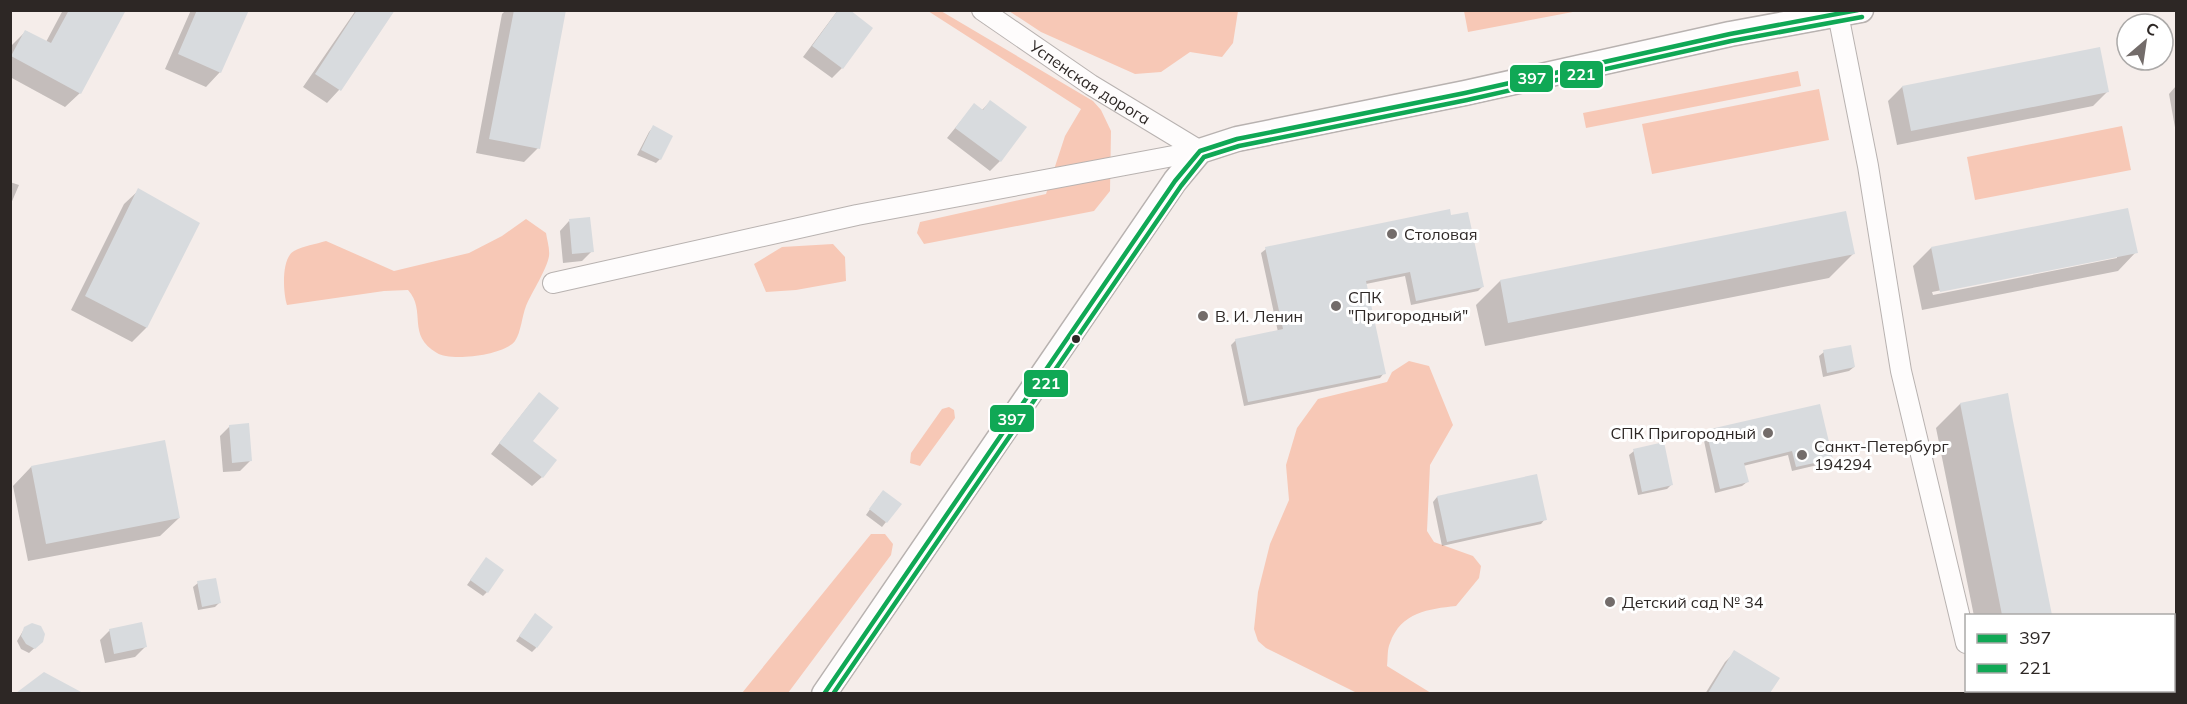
<svg xmlns="http://www.w3.org/2000/svg" width="2187" height="704" font-family="Mulish,sans-serif">
  <style>
    .green { fill: #f7c8b6 }
    .shadow { fill: #0003; fill-rule: evenodd }
    .building { fill: #d8dbde }
    .lines { fill: none; stroke-linecap: round; stroke-linejoin: round }
    .minor-casing { stroke: #b8b2b0; stroke-width: 22 }
    .tertiary-casing { stroke: #b8b2b0; stroke-width: 27 }
    .minor { stroke: #fefcfc; stroke-width: 20 }
    .tertiary { stroke: #fefcfc; stroke-width: 24 }
    .bus-1-casing { stroke: #fff; stroke-width: 9 }
    .bus-2-casing { stroke: #fff; stroke-width: 9 }
    .bus-1 { stroke: #10a855; stroke-width: 4.5 }
    .bus-2 { stroke: #10a855; stroke-width: 4.5 }
    .poi-dot { fill: #736c6a; stroke: #fff; stroke-width: 2 }
    .bus-dot { fill: #2d2725; stroke: #fff; stroke-width: 2 }
    .labels { text-anchor: middle; stroke-width: 6; stroke-linejoin: round; paint-order: stroke }
    .street-label { font-size: 16px; fill: #2d2725; stroke: #fff }
    .poi-label { font-size: 16px; fill: #2d2725; stroke: #fff; text-anchor: start }
    .line-badge { stroke: #fff; stroke-width: 2 }
    .badge-label { font-size: 16px; text-anchor: middle; font-weight: bold; fill: #fff }
  </style>
  <rect width="100%" height="100%" fill="#f5edea"/>
  <path class="green" d="M928,11H941L1093,101L1101,110L1111,131L1110,191L1094,211L924,244L917,233L920,222L1046,194L1065,136L1081,109Z
    M1009,11H1238L1233,43L1222,57L1190,52L1161,72L1135,74L1041,32Z
    M1464,11V10L1578,11L1468,32Z
    M1798,71L1801,86L1586,128L1583,113Z
    M1819,89L1829,140L1652,174L1642,124Z
    M2122,126L2131,170L1975,200L1967,157Z
    M526,219L546,233C547,240 550,249 549,256C547,269 532,292 526,306C522,316 521,332 515,341C505,355 451,362 437,353C406,335 427,311 408,290L384,291L287,305C283,293 281,258 294,251C303,246 316,244 326,241L394,271L469,253L502,236Z
    M833,244L845,257L846,281L796,290L766,292L754,264L782,247Z
    M1409,361L1429,366L1453,425L1430,465L1427,531L1434,542L1473,556L1481,566L1479,578L1456,606C1429,609 1401,612 1390,643C1387,649 1388,659 1387,666L1431,693H1357L1266,648L1258,641L1254,629L1258,592L1270,544L1289,500L1286,465L1297,428L1318,399L1387,382L1392,372Z
    M949,407L954,410L955,418L920,466L910,463L911,453L942,409Z
    M871,534H885L893,544L891,555L788,693H742Z"/>
  <path class="shadow" d="M63,10H124L80,93L65,107L10,77V47L26,31L46,42Z
    M191,10H248L220,72L206,87L165,69Z
    M356,10H393L339,90L327,103L303,87Z
    M506,10H565L538,148L524,162L476,153L502,14Z
    M838,10L871,28L842,68L832,78L803,57Z
    M2176,86V133L2169,94Z
    M1902,87L2107,92L2093,106L1897,145L1888,101Z
    M990,102L1000,161L990,171L947,138L974,105L982,110Z
    M653,127L660,159L656,163L637,155L649,132Z
    M10,182L19,185L10,206Z
    M139,190L198,224L146,328L132,342L71,310L124,204Z
    M1448,211L1483,286L1478,291L1411,305L1405,276L1366,284L1384,373L1380,378L1244,406L1231,345L1236,340L1278,332L1261,253L1266,249Z
    M569,221L592,251L582,261L563,263L560,231Z
    M1931,248L2136,252L2118,271L1922,310L1913,266ZM2117,255V258L1933,295L1932,292Z
    M1853,254L1829,278L1485,346L1476,305L1500,281Z
    M1824,352L1854,367L1849,371L1823,377L1819,356Z
    M2007,395L2050,616H1974L1936,428L1960,404Z
    M530,404L531,441L542,477L532,486L491,454Z
    M230,426L250,461L240,471L223,472L220,436Z
    M1707,431L1831,458L1826,463L1792,471L1788,455L1743,466L1747,482L1742,486L1715,493L1703,436Z
    M1634,451L1672,484L1667,489L1638,495L1629,455Z
    M31,467L179,518L160,536L28,561L13,486Z
    M879,496L886,522L882,527L866,515Z
    M1437,497L1545,519L1541,524L1442,546L1433,502Z
    M482,564L487,592L483,596L467,585Z
    M198,583L219,603L215,607L198,610L193,587Z
    M531,620L536,648L532,652L516,641Z
    M110,630L145,647L135,657L105,663L100,640Z
    M23,631L41,642L29,653L21,649L17,641Z
    M2174,644H2176V694H2151L2150,690H2174Z
    M1735,652L1778,678L1769,694H1705L1725,662Z
    M1988,690H2065L2066,694H1989Z"/>
  <path class="building" d="M69,10H126L81,94L11,56L25,30L51,43Z
    M197,10H249L221,73L178,54Z
    M357,10H395L341,91L315,74Z
    M514,10H566L540,149L489,139Z
    M838,10H850L873,28L843,69L812,46Z
    M2100,47L2109,92L1911,131L1902,86Z
    M990,100L1027,127L1001,162L955,128L974,103L983,110Z
    M653,125L673,136L661,160L641,150Z
    M138,188L200,223L147,328L85,296Z
    M2128,208L2138,253L1940,292L1931,247Z
    M1450,209L1451,215L1468,212L1484,287L1416,301L1410,272L1366,281L1386,374L1248,402L1235,339L1283,329L1265,247Z
    M1846,211L1855,254L1508,323L1500,280Z
    M590,217L594,252L572,254L569,219Z
    M1851,345L1855,367L1827,373L1823,350Z
    M539,392L559,408L533,441L557,460L543,478L499,443Z
    M2008,393L2013,421L2052,615H2002L1960,403Z
    M1820,404L1833,459L1796,467L1792,451L1744,463L1749,482L1720,489L1706,430Z
    M249,423L252,461L232,463L229,425Z
    M165,440L180,518L46,544L31,466Z
    M1664,442L1673,485L1642,492L1633,449Z
    M1537,474L1547,520L1447,542L1437,496Z
    M883,490L902,504L887,523L869,509Z
    M486,557L504,570L488,593L470,580Z
    M216,578L221,603L202,607L197,581Z
    M535,613L553,627L537,648L519,636Z
    M142,622L147,647L114,654L109,629Z
    M32,623L41,626L45,634L43,642L35,649L26,644L21,636L24,627Z
    M1734,650L1780,678L1770,693H1708Z
    M44,672L83,693H16Z"/>
  <g class="lines">
    <g class="minor-casing">
      <g id="minor">
        <path id="s1" d="M982,10L1091,85L1200,151"/>
        <path d="M1838,14L1868,166L1901,371L1966,643"/>
        <path d="M553,283L857,215L1200,151"/>
        <path d="M1978,690L1979,694"/>
      </g>
    </g>
    <g class="tertiary-casing">
      <path id="tertiary" d="M824,694L1175,181L1200,151L1237,139L1465,93L1730,34L1861,10"/>
    </g>
    <use href="#minor" class="minor"/>
    <use href="#tertiary" class="tertiary"/>
    <g class="bus-1-casing">
      <path id="bus-1" d="M824,694L1175,181L1200,151L1237,139L1465,93L1730,34L1858,10"/>
    </g>
    <g class="bus-2-casing">
      <path id="bus-2" d="M833,694L1181,186L1204,157L1239,146L1467,100L1731,41L1862,17"/>
    </g>
    <use href="#bus-1" class="bus-1"/>
    <use href="#bus-2" class="bus-2"/>
  </g>
  <g class="poi-dot">
    <circle cx="1392" cy="234" r="6"/>
    <circle cx="1336" cy="306" r="6"/>
    <circle cx="1203" cy="316" r="6"/>
    <circle cx="1768" cy="433" r="6"/>
    <circle cx="1802" cy="455" r="6"/>
    <circle cx="1610" cy="602" r="6"/>
  </g>
  <circle class="bus-dot" cx="1076" cy="339" r="5"/>
  <g class="labels">
    <g class="street-label">
      <text dy="6" stroke="none"><textPath href="#s1" startOffset="130">Успенская дорога</textPath></text>
    </g>
    <g class="poi-label">
      <text x="1404" y="240">Столовая</text>
      <text x="1348" y="303">СПК<tspan x="1348" dy="18">"Пригородный"</tspan></text>
      <text x="1215" y="322">В. И. Ленин</text>
      <text x="1756" y="439" text-anchor="end">СПК Пригородный</text>
      <text x="1814" y="452">Санкт-Петербург<tspan x="1814" dy="18">194294</tspan></text>
      <text x="1622" y="608">Детский сад № 34</text>
    </g>
  </g>
  <g class="line-badge">
    <rect x="1559" y="60" width="45" height="29" rx="6" fill="#10a855"/>
    <rect x="1509" y="64" width="45" height="29" rx="6" fill="#10a855"/>
    <rect x="1023" y="369" width="46" height="29" rx="6" fill="#10a855"/>
    <rect x="989" y="404" width="46" height="29" rx="6" fill="#10a855"/>
  </g>
  <g class="badge-label">
    <text x="1581" y="80">221</text>
    <text x="1532" y="84">397</text>
    <text x="1046" y="389">221</text>
    <text x="1012" y="425">397</text>
  </g>
  <rect width="2187" height="704" fill="none" stroke="#2d2725" stroke-width="24"/>
  <rect x="1965" y="614" width="210" height="78" fill="#ffffff" stroke="#aba9a8" stroke-width="1.5"/>
  <rect x="1977" y="634" width="30" height="9" fill="#10a855" stroke="#aba9a8" stroke-width="1.5"/>
  <text x="2019" y="644" font-size="18" fill="#2d2725">397</text>
  <rect x="1977" y="664" width="30" height="9" fill="#10a855" stroke="#aba9a8" stroke-width="1.5"/>
  <text x="2019" y="674" font-size="18" fill="#2d2725">221</text>
  <g transform="translate(2145 42) rotate(29)"><circle r="28" fill="#ffffff" stroke="#aba9a8" stroke-width="1.5"/>
  <path d="M0-4.5L10 22L0 15L-10 22Z" fill="#736c6a"/>
  <text y="-9" font-size="16" font-weight="bold" text-anchor="middle" fill="#2d2725">С</text>
  </g>
</svg>
